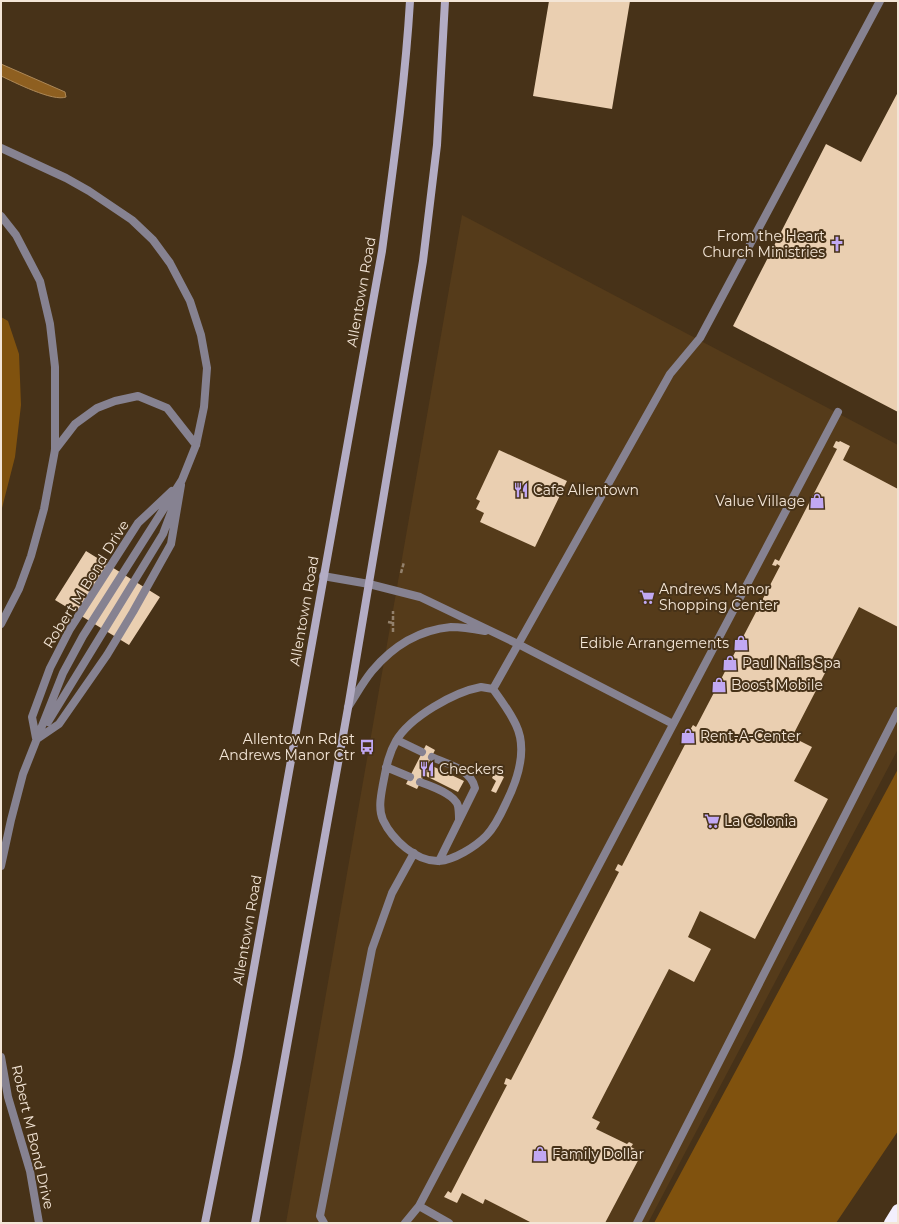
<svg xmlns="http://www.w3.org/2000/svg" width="899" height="1224" font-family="Montserrat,sans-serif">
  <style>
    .built { fill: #553b1a }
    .forest { fill: #80520e }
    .water { fill: #8e5f20; stroke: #ad8857 }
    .building { fill: #eacfb1 }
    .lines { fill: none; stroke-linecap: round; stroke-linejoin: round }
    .path { stroke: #93816c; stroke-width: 2.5; stroke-dasharray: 4 2; stroke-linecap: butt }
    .service { stroke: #868291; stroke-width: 8 }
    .tertiary { stroke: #868291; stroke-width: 8 }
    .secondary { stroke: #b3acc4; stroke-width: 8 }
    .motorway { stroke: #f3effd; stroke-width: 12 }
    .labels { text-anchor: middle; stroke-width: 4; stroke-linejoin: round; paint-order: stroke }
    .poi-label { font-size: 14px; fill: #f4e6d7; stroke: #473218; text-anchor: start }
    .street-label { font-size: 14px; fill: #f4e6d7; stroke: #473218 }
  </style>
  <rect width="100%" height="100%" fill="#473218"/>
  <path class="built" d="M462,215L898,445V749L648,1223H286Z"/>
  <path class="forest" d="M1,317L8,321L19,354L21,405L15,457L1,512Z
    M898,769V1131L836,1223H654Z"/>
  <path class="water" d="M1,64L65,92L66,97C53,102 14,82 1,76Z"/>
  <path class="building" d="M549,1H630L612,109L533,96Z
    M898,92V412L733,326L826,144L861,162Z
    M836,441L839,442L840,441L850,446L843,460L898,489V627L859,607L792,737L812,747L794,781L828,799L755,939L700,911L688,937L711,949L694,982L669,969L592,1118L600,1122L596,1129L627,1144L629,1142L633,1144L631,1147L642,1153L605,1223H532L485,1199L483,1204L462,1193L457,1203L444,1197L448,1191L451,1193L507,1085L504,1084L506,1078L511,1080L619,872L615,870L618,864L622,866L692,731L690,730L693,725L696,727L780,566L777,564L776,566L772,565L775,559L779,561L837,449L833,447Z
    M499,450L567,481L535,547L480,522L484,513L476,509L480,501L476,499Z
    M86,551L160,597L129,645L55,600Z
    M426,745L435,750L428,764L464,781L458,792L424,775L417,789L406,784Z
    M495,772L504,777L496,793L491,791L496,781L492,778Z"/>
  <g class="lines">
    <path class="path" d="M401,573L404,562
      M388,622L393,623
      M393,632V611"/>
    <path class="service" d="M323,576L369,584L420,597L518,644L673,724
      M481,687L493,689C501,700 510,712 516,725C528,750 518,779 506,803C501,814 495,827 486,836C475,847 454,860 439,861C416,862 392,839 383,820C378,809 381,795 383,784C386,769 388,755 396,741C410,717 454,692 481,687Z
      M493,689L670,374L700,338L880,1
      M348,707C356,695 363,682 372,671C392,647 419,630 451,627C462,627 474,629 485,631
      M397,740L422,752
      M432,757C447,764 471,769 475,788L439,861
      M386,767L410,777
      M420,782C431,786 455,794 458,806C459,811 459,816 459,820
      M419,1206L449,1223
      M324,1223L320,1216L372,949L392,893L414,853
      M405,1223L419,1206L838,412
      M637,1223L898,711"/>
    <path class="tertiary" d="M1,148L66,178L89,191L132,220L153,240L170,263L190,301L201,335L207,368L204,407L196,445L182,480L83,636L63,673L23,774L11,820L1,866
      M1,216L16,235L40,281L50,324L55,367V450L44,509L31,556L19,589L1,624
      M55,450L75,424L97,408L115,401L138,396L167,408L196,445
      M48,722L163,534L175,502
      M36,738L32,717L50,668L70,629L138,523L172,491
      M37,739L59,724L107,655L133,612L171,544L181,485
      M1,1057L8,1097L30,1171L39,1223"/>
    <path class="secondary" d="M205,1223L238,1057L382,251C393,168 405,85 410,1
      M255,1223L348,708L423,261L437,145L445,1"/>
    <path class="motorway" d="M890,1223L898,1210"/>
  </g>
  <defs>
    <g id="church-bare" transform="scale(1.2)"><path d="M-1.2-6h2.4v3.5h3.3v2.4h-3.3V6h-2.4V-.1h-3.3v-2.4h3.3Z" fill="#c1a8f3" stroke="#473218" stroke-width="2.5" paint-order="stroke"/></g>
    <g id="restaurant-bare" transform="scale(1.2)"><path d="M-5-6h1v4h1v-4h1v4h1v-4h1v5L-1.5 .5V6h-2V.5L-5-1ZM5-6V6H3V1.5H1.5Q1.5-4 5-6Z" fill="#c1a8f3" stroke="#473218" stroke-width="2.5" paint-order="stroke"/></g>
    <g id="shop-bare" transform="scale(1.2)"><path d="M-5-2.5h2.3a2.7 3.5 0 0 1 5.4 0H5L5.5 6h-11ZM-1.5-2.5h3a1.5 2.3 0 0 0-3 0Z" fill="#c1a8f3" stroke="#473218" stroke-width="2.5" paint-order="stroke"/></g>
    <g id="supermarket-bare" transform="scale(1.2)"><path d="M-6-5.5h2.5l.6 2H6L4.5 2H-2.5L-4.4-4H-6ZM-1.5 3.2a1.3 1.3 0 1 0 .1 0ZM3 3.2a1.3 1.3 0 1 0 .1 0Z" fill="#c1a8f3" stroke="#473218" stroke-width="2.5" paint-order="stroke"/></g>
    <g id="bus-bare" transform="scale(1.2)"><path d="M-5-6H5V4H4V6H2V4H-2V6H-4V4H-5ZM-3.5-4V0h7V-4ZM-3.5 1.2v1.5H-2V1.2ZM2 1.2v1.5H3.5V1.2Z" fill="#c1a8f3" stroke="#473218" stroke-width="2.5" paint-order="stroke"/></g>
  </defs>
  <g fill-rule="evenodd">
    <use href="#church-bare" x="837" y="244"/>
    <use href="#restaurant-bare" x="521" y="490"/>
    <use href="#shop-bare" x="817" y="501"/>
    <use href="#supermarket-bare" x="647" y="597"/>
    <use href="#shop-bare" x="741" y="643"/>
    <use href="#shop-bare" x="730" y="663"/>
    <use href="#shop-bare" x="719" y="685"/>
    <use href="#shop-bare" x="688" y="736"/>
    <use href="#bus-bare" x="367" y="747"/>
    <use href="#restaurant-bare" x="427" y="769"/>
    <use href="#supermarket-bare" x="712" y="821"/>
    <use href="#shop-bare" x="540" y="1154"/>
  </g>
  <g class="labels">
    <g class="poi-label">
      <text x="825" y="241" text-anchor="end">From the Heart<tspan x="825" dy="16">Church Ministries</tspan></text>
      <text x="533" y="495">Cafe Allentown</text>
      <text x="805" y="506" text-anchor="end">Value Village</text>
      <text x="659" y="594">Andrews Manor<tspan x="659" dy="16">Shopping Center</tspan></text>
      <text x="729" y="648" text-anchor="end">Edible Arrangements</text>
      <text x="742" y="668">Paul Nails Spa</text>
      <text x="731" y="690">Boost Mobile</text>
      <text x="700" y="741">Rent-A-Center</text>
      <text x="355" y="744" text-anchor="end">Allentown Rd at<tspan x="355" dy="16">Andrews Manor Ctr</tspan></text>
      <text x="439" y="774">Checkers</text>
      <text x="724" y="826">La Colonia</text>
      <text x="552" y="1159">Family Dollar</text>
    </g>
    <g class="street-label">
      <text transform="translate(361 292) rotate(-80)" y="5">Allentown Road</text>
      <text transform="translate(86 584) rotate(-58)" y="5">Robert M Bond Drive</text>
      <text transform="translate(304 611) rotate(-80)" y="5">Allentown Road</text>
      <text transform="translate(247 930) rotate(-80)" y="5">Allentown Road</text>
      <text transform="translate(33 1137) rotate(77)" y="5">Robert M Bond Drive</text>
    </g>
  </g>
  <rect width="899" height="1224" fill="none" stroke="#f4e6d7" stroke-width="4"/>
</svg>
